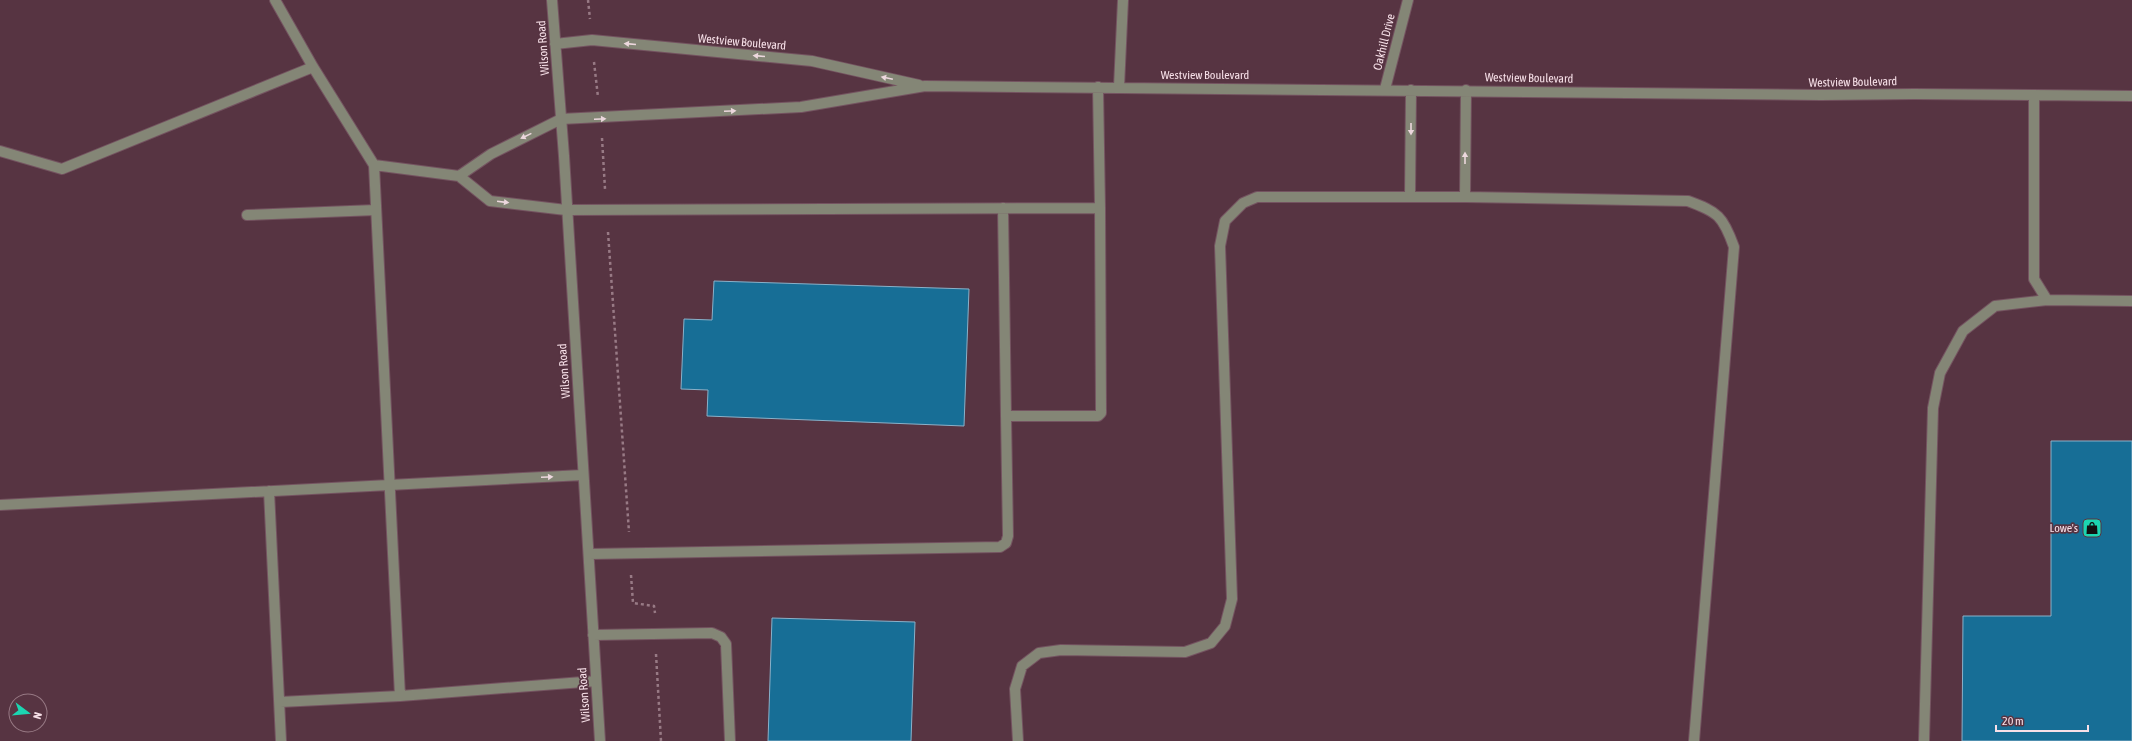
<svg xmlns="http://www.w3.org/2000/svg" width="2132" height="741" font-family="'Asap Condensed',sans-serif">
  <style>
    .building { fill: #176e96; stroke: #8ab1c9 }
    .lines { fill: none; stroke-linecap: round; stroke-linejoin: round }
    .minor-casing { stroke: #745360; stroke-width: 12 }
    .path { stroke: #987a85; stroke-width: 2.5; stroke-dasharray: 3 3; stroke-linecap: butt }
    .minor { stroke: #848676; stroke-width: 10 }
    .oneway { fill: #ecd7dd }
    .labels { text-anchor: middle; stroke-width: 3.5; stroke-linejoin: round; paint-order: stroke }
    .street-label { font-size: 12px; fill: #f7e0e8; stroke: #573442 }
    .poi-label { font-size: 12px; fill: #f7e0e8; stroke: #573442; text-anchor: end }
  </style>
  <rect width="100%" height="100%" fill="#573442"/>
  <path class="building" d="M714,281L969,289L964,426L707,416L708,390L681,389L684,319L712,320Z
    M2051,441H2132V741H1962L1963,616H2051Z
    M772,618L915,622L911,741H768Z"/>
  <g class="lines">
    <g class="minor-casing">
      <path id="minor" d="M275,0L313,67L374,165L459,176L490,201L566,210L1100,208L1101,413L1098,416H1006L1008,536L1006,543L1000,547L589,554
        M552,0L564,156L600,741
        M555,44L592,40L812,61L919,85
        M1098,87L1100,208
        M1119,87L1123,0
        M1385,89L1408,0
        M2034,95V279L2047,300L2132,301
        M0,151L62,169L313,67
        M459,176L491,154L561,119L801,107L925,86L1821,95L1914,94L2132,96
        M1410,197L1411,90
        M1465,197L1466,90
        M1003,208L1006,416
        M247,215L376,210
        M269,491L281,741
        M0,505L583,475
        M593,635L712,633L721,637L726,644L730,741
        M400,696L596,681
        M280,702L400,696L374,165
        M1018,741L1015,689L1022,666L1039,653L1061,650L1185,652L1211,643L1225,626L1232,599L1220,246L1225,221L1243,203L1257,197H1465L1688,201C1718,212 1723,216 1734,247L1694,741
        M1924,741L1933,408L1940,373L1963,331L1995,306L2047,300"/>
    </g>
    <path class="path" d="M588,0L590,19
      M594,62L598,97
      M602,138L605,189
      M608,232L629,532
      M631,575L633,603L654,606L655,613
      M656,654L661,741"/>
    <use href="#minor" class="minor"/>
  </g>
  <defs><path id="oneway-solid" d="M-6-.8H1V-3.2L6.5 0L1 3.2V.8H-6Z"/></defs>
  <g class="oneway">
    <use href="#oneway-solid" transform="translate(630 44) rotate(-175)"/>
    <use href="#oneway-solid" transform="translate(759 56) rotate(-175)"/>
    <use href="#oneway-solid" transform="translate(887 78) rotate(-168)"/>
    <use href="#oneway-solid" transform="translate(730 111) rotate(-3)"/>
    <use href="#oneway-solid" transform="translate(600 119) rotate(-2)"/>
    <use href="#oneway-solid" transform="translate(1411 129) rotate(90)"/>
    <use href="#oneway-solid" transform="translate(526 136) rotate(154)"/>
    <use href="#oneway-solid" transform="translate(1465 158) rotate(-90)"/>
    <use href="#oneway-solid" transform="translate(503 202) rotate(7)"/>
    <use href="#oneway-solid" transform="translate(547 477) rotate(-3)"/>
  </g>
  <defs>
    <g id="shop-square" transform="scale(1)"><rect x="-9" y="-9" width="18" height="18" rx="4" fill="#1cd5b1" stroke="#573442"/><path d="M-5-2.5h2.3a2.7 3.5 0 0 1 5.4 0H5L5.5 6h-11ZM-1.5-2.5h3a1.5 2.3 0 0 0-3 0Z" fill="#111"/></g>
  </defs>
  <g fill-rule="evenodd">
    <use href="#shop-square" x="2092" y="528"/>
  </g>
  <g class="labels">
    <g class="street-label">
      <text transform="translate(742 42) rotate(5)" y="4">Westview Boulevard</text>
      <text transform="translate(1384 42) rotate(-76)" y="4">Oakhill Drive</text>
      <text transform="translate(543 48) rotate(-94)" y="4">Wilson Road</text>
      <text x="1205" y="79">Westview Boulevard</text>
      <text transform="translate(1529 78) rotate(1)" y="4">Westview Boulevard</text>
      <text transform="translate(1853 82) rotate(-1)" y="4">Westview Boulevard</text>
      <text transform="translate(564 371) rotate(-94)" y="4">Wilson Road</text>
      <text transform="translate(584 695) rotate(-94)" y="4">Wilson Road</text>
    </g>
    <g class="poi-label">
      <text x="2078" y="532">Lowe's</text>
    </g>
  </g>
  <g transform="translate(28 713) rotate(106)"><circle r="19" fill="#573442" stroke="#977984"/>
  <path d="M0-3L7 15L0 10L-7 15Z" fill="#1cd5b1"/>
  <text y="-6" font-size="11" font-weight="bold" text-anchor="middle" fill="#f7e0e8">N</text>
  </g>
  <path d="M1996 725v6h92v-6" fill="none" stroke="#f7e0e8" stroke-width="2"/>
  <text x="2002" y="725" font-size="12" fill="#f7e0e8" stroke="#573442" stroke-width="3" paint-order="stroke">20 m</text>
</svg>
